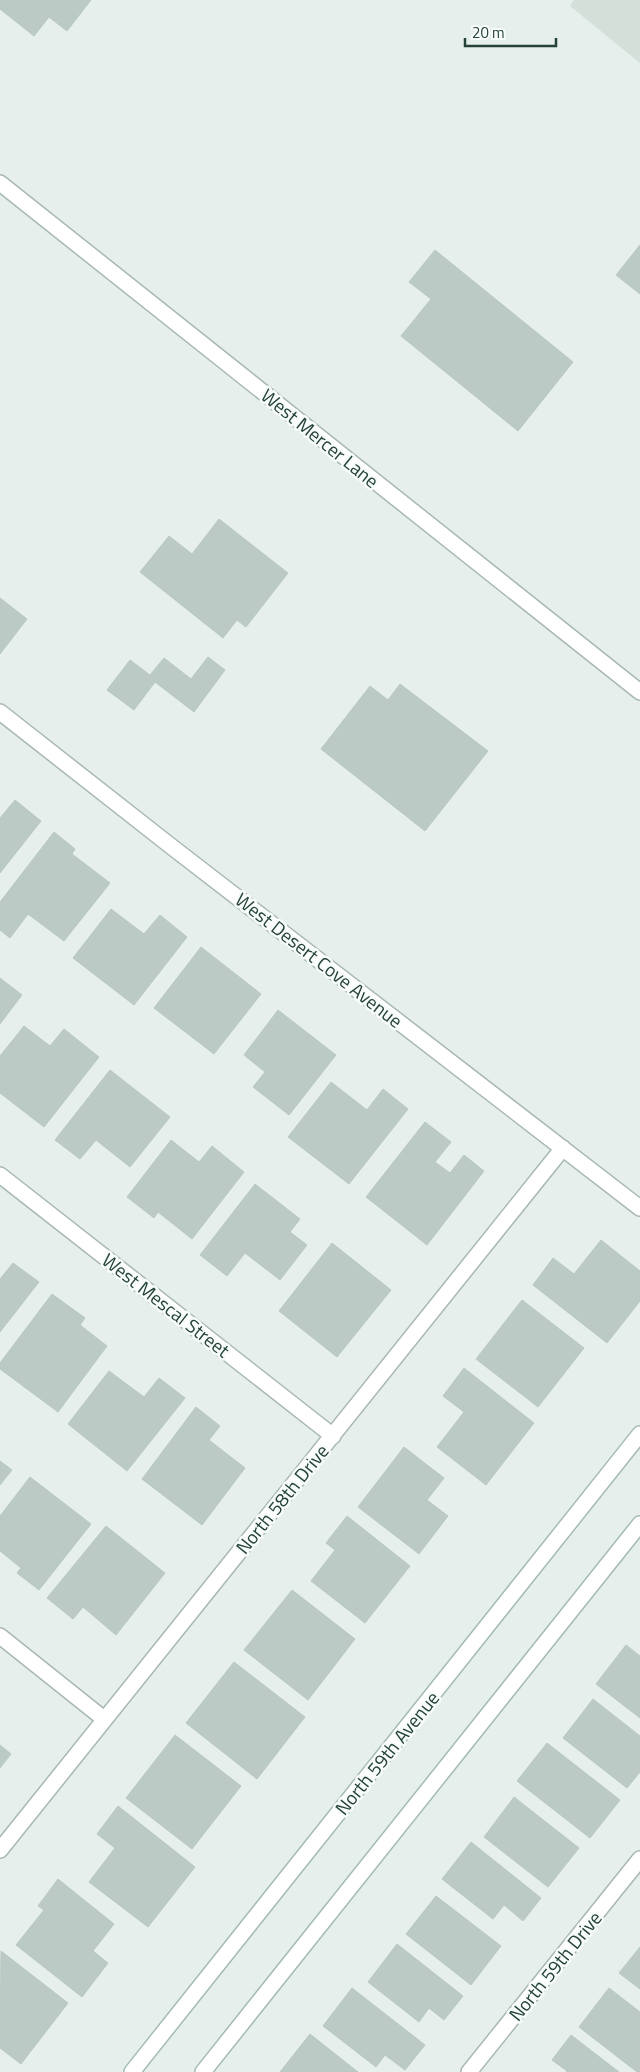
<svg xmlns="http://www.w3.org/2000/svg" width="640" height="2072" font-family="'Titillium Web',sans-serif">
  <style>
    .built { fill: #d4dfda }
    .building { fill: #bbcac4; stroke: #b8c9c2 }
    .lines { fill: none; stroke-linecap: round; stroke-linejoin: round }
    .street-casing { stroke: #a8b8b2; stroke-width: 18 }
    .secondary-casing { stroke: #a4bbb3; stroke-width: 18 }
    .street { stroke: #fff; stroke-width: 15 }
    .secondary { stroke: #fff; stroke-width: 15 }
    .labels { text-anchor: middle; stroke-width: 5; stroke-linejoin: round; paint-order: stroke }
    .street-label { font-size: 19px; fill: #24423a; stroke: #f7fbf9 }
  </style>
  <rect width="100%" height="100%" fill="#e6efeb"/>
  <path class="built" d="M574,0H640V63L570,6Z"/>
  <path class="building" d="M0,0H91L67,31L49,17L34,36L0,9Z
    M640,245V294L616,275Z
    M435,250L573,362L518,431L401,336L431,299L409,282Z
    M219,519L288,573L246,627L237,620L223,638L140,572L169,536L192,554Z
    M0,598L27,619L0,654Z
    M208,657L225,670L194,712L155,682L134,710L107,690L130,660L150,675L164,658L191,679Z
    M400,684L488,751L425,831L321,749L370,686L388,700Z
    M15,800L41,821L0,873V818Z
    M54,832L75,849L72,854L110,883L64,941L28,914L10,938L0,930V902Z
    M111,909L144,934L160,915L187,937L134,1005L73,958Z
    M201,947L261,994L214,1054L154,1008Z
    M0,978L22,995L0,1024Z
    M278,1010L336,1055L289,1115L253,1087L265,1072L244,1055Z
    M24,1026L50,1046L64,1029L99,1057L44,1127L0,1093V1056Z
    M110,1070L170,1117L130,1167L96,1140L80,1159L55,1140Z
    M331,1082L367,1110L383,1089L408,1109L349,1184L288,1137Z
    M425,1122L451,1142L435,1162L450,1173L464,1155L484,1171L427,1245L366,1197Z
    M171,1140L199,1162L212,1146L244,1172L192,1239L158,1212L154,1218L127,1197Z
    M255,1184L300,1219L290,1232L307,1245L280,1280L245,1253L227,1276L200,1255Z
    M601,1240L640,1271V1301L607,1343L533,1285L553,1258L574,1274Z
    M332,1243L391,1290L337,1357L279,1311Z
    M13,1263L39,1282L0,1332V1279Z
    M52,1294L85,1318L80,1325L107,1346L58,1412L0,1369V1363Z
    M522,1300L584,1348L538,1407L476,1359Z
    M464,1368L534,1423L486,1485L437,1447L464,1412L443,1396Z
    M109,1371L144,1397L159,1378L185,1398L127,1471L68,1424Z
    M196,1407L220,1426L209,1440L245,1468L202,1525L142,1479Z
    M404,1447L444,1478L427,1500L448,1516L419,1554L358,1507Z
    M0,1461L12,1470L0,1485Z
    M30,1477L91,1524L39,1590L17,1573L21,1568L0,1551V1516Z
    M347,1516L410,1566L365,1623L311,1581L335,1550L326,1543Z
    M106,1526L165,1573L116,1635L83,1607L73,1619L47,1598Z
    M292,1590L355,1639L308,1700L244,1650Z
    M626,1645L640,1656V1718L596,1684Z
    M234,1662L305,1717L257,1779L186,1723Z
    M593,1699L640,1736V1772L627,1788L563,1738Z
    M175,1735L241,1786L192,1849L126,1798Z
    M547,1743L620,1800L590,1838L517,1781Z
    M0,1745L11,1754L0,1768Z
    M514,1797L579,1848L548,1887L484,1837Z
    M118,1806L195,1867L148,1927L89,1882L115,1848L97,1834Z
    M471,1842L541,1898L523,1921L504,1905L493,1919L442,1879Z
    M58,1879L114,1924L93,1951L108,1963L82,1997L16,1945L44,1910L38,1906Z
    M436,1896L501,1946L471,1985L406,1934Z
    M397,1944L463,1996L444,2020L429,2008L419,2022L368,1982Z
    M640,1947V1989L619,1973Z
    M1,1951L68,2003L21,2064L0,2048Z
    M352,1988L425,2045L405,2070L385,2055L376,2067L323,2026Z
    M609,1988L640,2012V2072H637L579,2027Z
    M310,2034L358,2072H280Z
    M571,2035L619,2072H566L567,2071L552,2060Z"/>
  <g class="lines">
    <g class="street-casing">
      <path id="street" d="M0,183L640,692
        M0,712L172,847L640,1208
        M0,1175L333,1436
        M0,1636L104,1719
        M0,1850L563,1148
        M469,2072L640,1859"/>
    </g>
    <g class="secondary-casing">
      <path id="secondary" d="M132,2072L640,1434
        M203,2072L640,1524"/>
    </g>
    <use href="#street" class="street"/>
    <use href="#secondary" class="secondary"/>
  </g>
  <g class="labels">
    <g class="street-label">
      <text transform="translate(320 438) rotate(39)" y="7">West Mercer Lane</text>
      <text transform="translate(319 960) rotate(38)" y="7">West Desert Cove Avenue</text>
      <text transform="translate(166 1305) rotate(38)" y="7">West Mescal Street</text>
      <text transform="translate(282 1499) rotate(-51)" y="7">North 58th Drive</text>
      <text transform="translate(387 1753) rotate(-51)" y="7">North 59th Avenue</text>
      <text transform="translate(555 1966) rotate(-51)" y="7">North 59th Drive</text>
    </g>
  </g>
  <path d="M465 38v8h91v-8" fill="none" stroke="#24423a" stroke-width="2.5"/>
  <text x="472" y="38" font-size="15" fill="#24423a" stroke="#f7fbf9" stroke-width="4" paint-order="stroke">20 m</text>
</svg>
